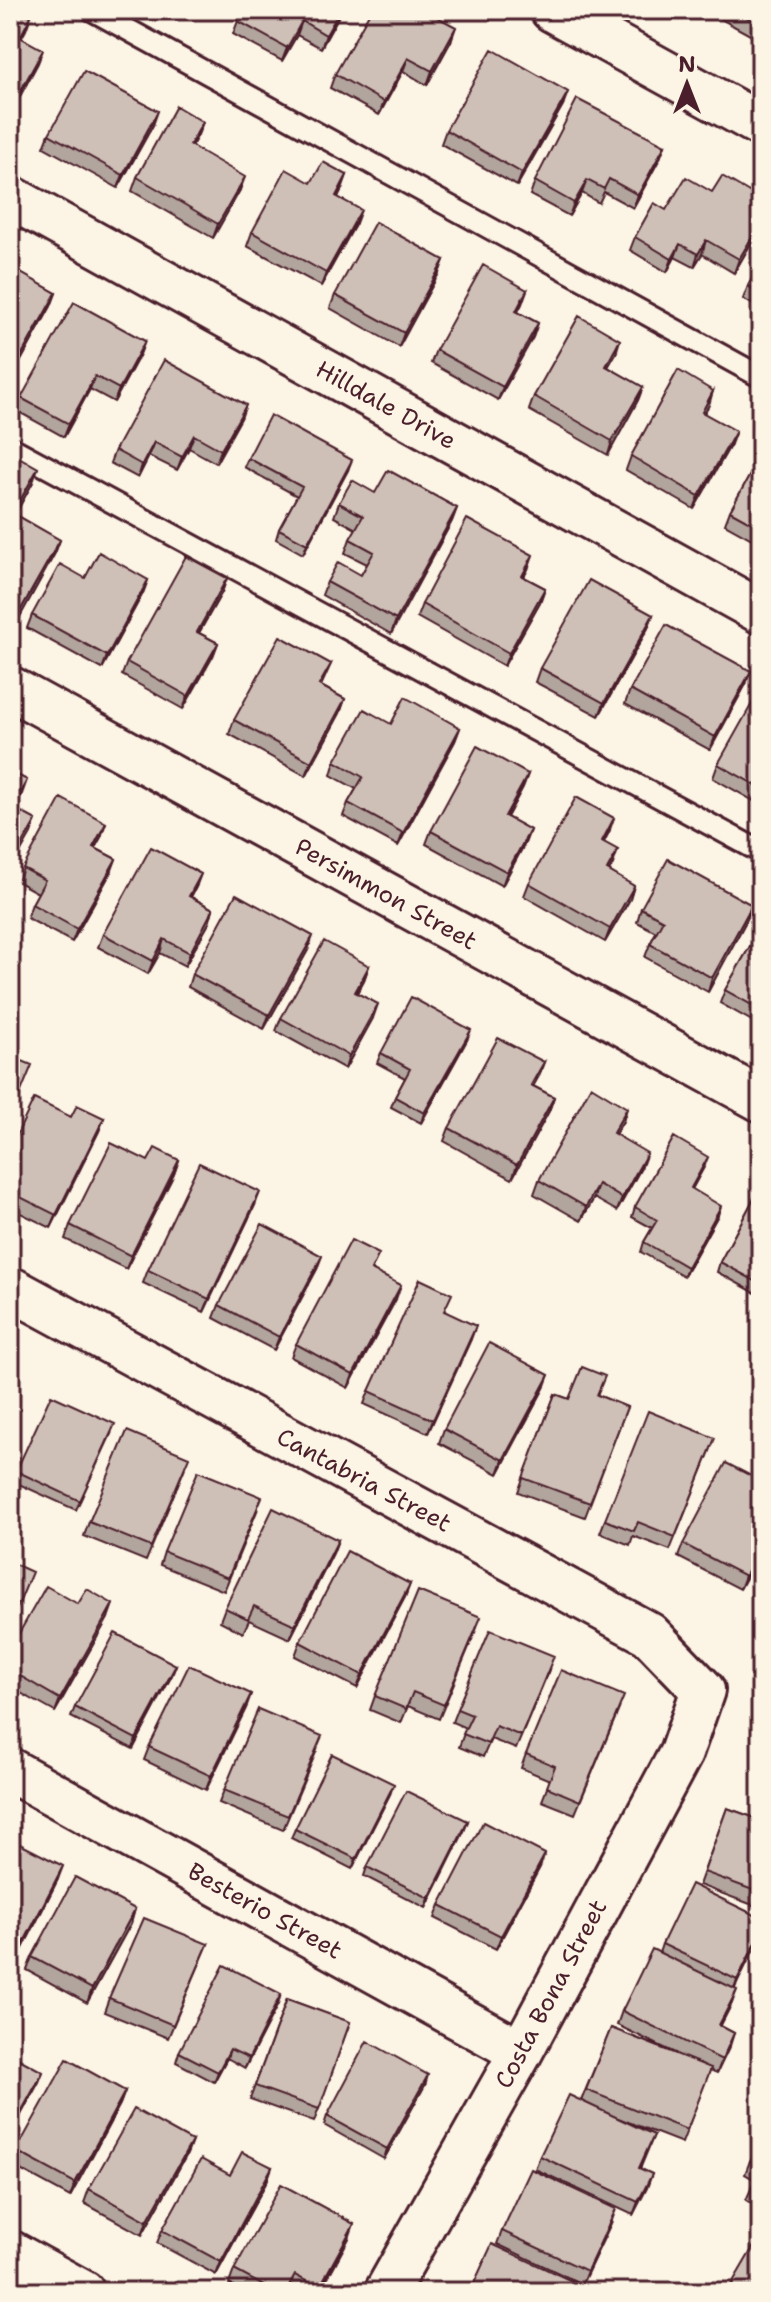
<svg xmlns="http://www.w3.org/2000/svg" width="771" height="2302" font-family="'Shantell Sans',sans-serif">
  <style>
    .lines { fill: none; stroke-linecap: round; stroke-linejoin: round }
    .service-casing { stroke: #4a1f2b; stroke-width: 26 }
    .minor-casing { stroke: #4a1f2b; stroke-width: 48 }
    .service { stroke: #fcf5e5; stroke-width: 20 }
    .minor { stroke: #fcf5e5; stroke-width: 42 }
    .wall { fill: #b2a59d; stroke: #4a1f2b; stroke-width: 2 }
    .shaded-wall { fill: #918680; stroke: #4a1f2b; stroke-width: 2 }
    .building { fill: #cfc0b7; stroke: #4a1f2b; stroke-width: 2 }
    .labels { text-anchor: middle; stroke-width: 6; stroke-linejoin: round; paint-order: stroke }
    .street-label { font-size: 24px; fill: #4a1f2b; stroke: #fcf5e5 }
  </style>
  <rect width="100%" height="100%" fill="#fcf5e5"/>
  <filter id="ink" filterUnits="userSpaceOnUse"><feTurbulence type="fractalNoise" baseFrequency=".0125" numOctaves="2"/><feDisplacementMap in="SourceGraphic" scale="16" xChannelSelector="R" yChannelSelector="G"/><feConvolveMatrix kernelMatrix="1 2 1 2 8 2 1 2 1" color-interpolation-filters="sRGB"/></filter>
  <g filter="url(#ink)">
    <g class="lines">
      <g class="service-casing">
        <path id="service" d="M92,10L761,377
          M10,447L761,852"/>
      </g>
      <g class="minor-casing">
        <path id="minor" d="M552,10L761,125
          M10,197L761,612
          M10,688L761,1100
          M10,1288L649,1634L703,1690L681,1753L521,2052L386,2292
          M10,1770L521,2052
          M10,2252L83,2292"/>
      </g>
      <use href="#service" class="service"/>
      <use href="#minor" class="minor"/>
    </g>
    <path class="wall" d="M342,10L321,48L297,35L282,61L233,34L238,21Z
      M706,10H761V41L706,11Z
      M451,41L427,85L403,71L379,115L330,88L335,74Z
      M563,105L517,186L441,144L446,130Z
      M203,122L192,146L240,190L213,238L132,191L137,177Z
      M153,125L118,188L44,147L49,134Z
      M665,145L660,158L633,208L604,192L599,203L582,193L569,216L530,195L535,181Z
      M347,175L338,197L356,223L321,286L247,246L252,232L311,183Z
      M666,210L761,226L734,273L702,254L694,267L675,257L667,272L630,250L635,237Z
      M444,260L439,273L399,347L330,308L335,295Z
      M761,262V309L743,299L748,286Z
      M10,267L56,293L51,306L12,377L10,376Z
      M527,290L517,312L538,323L533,337L498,400L431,363L436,350Z
      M145,341L140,354L114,402L90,389L64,437L17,411L21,398Z
      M616,353L608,367L643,387L638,400L608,455L529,410L534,396Z
      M713,391L704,413L731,444L694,509L626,470L631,456Z
      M241,418L216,463L189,448L177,470L149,456L138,478L110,463L115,450Z
      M10,452L33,482L15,514L60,540L55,553L17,622L10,618Z
      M761,455V544L725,524L730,511Z
      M248,458L348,470L303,554L276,539L279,529L297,496L244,467Z
      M375,493L457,508L452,521L391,634L322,595L327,582L361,575L367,564L345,553L350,539L356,529L334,517L339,503Z
      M528,569L524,577L545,588L540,602L504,666L417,617L422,604Z
      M85,578L148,580L143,593L102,669L27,628L32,615Z
      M227,578L222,592L199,633L218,643L213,656L183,709L122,675L127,662Z
      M653,615L648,628L599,716L535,682L540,668Z
      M331,664L321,686L345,699L340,713L306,776L229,734L234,720Z
      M746,684L710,750L625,704L630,690Z
      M761,704V805L713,778L718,764Z
      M391,724L460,728L455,741L398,846L343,816L348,803L356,789L331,775L335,761Z
      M528,774L523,787L507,817L530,830L525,843L502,886L426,844L431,831Z
      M609,832L604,842L613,864L609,871L634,886L630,899L605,942L524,896L529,883Z
      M101,837L95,848L116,859L111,872L72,942L27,918L32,904L38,893L18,882L23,868Z
      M196,887L191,897L213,909L209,923L185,966L160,953L148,974L98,947L103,934Z
      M752,905L747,919L708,992L645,957L650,944L656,932L637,922L641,908Z
      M761,927V1026L720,1003L725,990Z
      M308,950L264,1029L188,987L192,974Z
      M369,966L364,980L357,993L373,1018L345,1069L276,1031L281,1018Z
      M467,1040L421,1123L391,1107L395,1097L405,1078L377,1063L381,1053Z
      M544,1062L533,1086L554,1097L549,1111L512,1179L444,1141L449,1128Z
      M627,1108L623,1121L615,1134L642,1166L617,1211L594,1198L581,1221L534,1194L539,1180Z
      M104,1118L99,1131L51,1228L10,1208V1149Z
      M179,1160L174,1174L126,1269L65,1239L70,1225L148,1161Z
      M704,1167L692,1189L718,1215L684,1276L641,1252L644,1242L652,1228L632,1217L635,1207Z
      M761,1185V1296L717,1272L720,1262Z
      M255,1205L204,1312L143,1283L148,1270Z
      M317,1269L274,1350L214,1318L219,1305Z
      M373,1270L396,1299L348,1388L291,1357L296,1344Z
      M445,1311L471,1339L428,1433L364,1404L369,1391Z
      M544,1388L498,1474L439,1443L444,1429Z
      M555,1394L569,1399L598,1395L627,1407L585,1517L518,1492Z
      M111,1434L76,1510L12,1481L16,1471Z
      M710,1451L670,1550L633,1536L630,1545L600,1533L605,1520Z
      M184,1470L146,1561L84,1536L89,1522Z
      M761,1481V1550L740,1589L678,1557L683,1544Z
      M257,1511L224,1591L160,1565L164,1552Z
      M338,1540L333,1553L290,1639L249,1620L243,1633L220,1621L225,1608Z
      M410,1584L405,1597L357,1688L295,1656L300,1642Z
      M78,1604L108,1618L55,1712L10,1687V1649Z
      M476,1630L439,1719L408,1706L401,1723L370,1710L375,1696Z
      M176,1665L172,1675L133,1749L71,1717L75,1707Z
      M549,1670L516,1749L491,1739L483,1757L459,1747L466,1728L452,1722L457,1709Z
      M246,1708L206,1790L144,1760L149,1747Z
      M619,1709L575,1814L542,1801L550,1780L521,1768L526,1754Z
      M317,1750L283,1830L219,1803L224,1790Z
      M390,1794L352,1869L291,1838L295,1829Z
      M727,1808L761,1820V1908L699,1885Z
      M468,1821L464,1831L426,1908L364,1876L367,1867Z
      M10,1839L58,1879L18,1958L10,1954Z
      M540,1867L496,1949L435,1918L440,1905Z
      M135,1909L131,1923L87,2003L27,1970L32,1957Z
      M761,1918V1934L734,1989L732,2003L720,2026L734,2033L717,2073L710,2070L682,2143L618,2118L654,2135L640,2169L652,2174L633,2215L535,2169L540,2156L581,2101L611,2028L677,2054L617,2025L622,2011L659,1953L662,1944Z
      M208,1944L168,2038L104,2012L109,1998Z
      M287,1999L350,2022L314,2122L250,2099Z
      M278,2004L245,2068L227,2058L214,2082L176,2062L179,2052Z
      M425,2085L384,2159L324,2125L327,2116Z
      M125,2091L120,2104L70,2197L11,2165L16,2151Z
      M192,2141L187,2154L142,2235L84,2203L89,2189Z
      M761,2142V2209L746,2200L755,2180L745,2174L750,2161Z
      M272,2167L267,2181L216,2275L157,2243L162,2230L230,2175Z
      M611,2223L582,2284L497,2244L502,2231Z
      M349,2238L320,2292H297L290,2288L288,2292H245L229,2284L234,2270Z"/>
    <path class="shaded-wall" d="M340,10H342L321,48L326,35Z
      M31,16L26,30L15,50L20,37Z
      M302,21L297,35L282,61L287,48Z
      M456,27L451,41L427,85L432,71Z
      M43,50L38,63L10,115V110Z
      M408,58L403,71L379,115L384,102Z
      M568,92L563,105L517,186L522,173Z
      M158,111L153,125L118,188L123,175Z
      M203,122L198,135L185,158L190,145Z
      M665,145L660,158L633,208L638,195Z
      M347,175L342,189L331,210L336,196Z
      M245,177L240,190L213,238L218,224Z
      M587,180L582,193L569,216L574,203Z
      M361,210L356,223L321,286L326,273Z
      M761,222V226L734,273L739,259Z
      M706,240L702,254L694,267L698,254Z
      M680,244L675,257L667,272L672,259Z
      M444,260L439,273L399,347L404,333Z
      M527,290L522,304L511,325L516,311Z
      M56,293L51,306L12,377L17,363Z
      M538,323L533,337L498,400L503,387Z
      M620,340L616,353L601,379L606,366Z
      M145,341L140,354L114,402L119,389Z
      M95,376L90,389L64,437L69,424Z
      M643,387L638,400L608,455L612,441Z
      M713,391L709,405L697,425L702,412Z
      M246,405L241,418L216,463L221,450Z
      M736,431L731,444L694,509L699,496Z
      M194,435L189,448L177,470L182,457Z
      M154,442L149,456L138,478L142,465Z
      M352,460L348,470L303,554L307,544Z
      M38,468L33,482L10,524L13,513Z
      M457,508L452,521L391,634L396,620Z
      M60,540L55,553L17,622L21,609Z
      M533,555L528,569L517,589L522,576Z
      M227,578L222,592L192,645L197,632Z
      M148,580L143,593L102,669L107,656Z
      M545,588L540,602L504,666L509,653Z
      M653,615L648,628L599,716L604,703Z
      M218,643L213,656L183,709L188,696Z
      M751,671L746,684L710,750L715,737Z
      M345,699L340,713L306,776L311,762Z
      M460,728L455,741L398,846L403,833Z
      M528,774L523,787L500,830L505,816Z
      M27,780L22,794L10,815L12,807Z
      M614,818L609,832L597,854L602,841Z
      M36,820L31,834L10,871V866Z
      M106,823L101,837L88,860L93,847Z
      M530,830L525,843L502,886L507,872Z
      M618,850L613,864L602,884L607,870Z
      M116,859L111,872L72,942L77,929Z
      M201,874L196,887L184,909L189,896Z
      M634,886L630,899L605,942L610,929Z
      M752,905L747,919L708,992L712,978Z
      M213,909L209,923L185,966L190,953Z
      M313,936L308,950L264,1029L269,1015Z
      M164,939L160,953L148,974L153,961Z
      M369,966L364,980L350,1005L355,992Z
      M378,1004L373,1018L345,1069L349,1056Z
      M471,1030L467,1040L421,1123L424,1113Z
      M544,1062L539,1076L526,1099L531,1085Z
      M554,1097L549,1111L512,1179L517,1165Z
      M627,1108L623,1121L608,1146L613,1133Z
      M104,1118L99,1131L51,1228L56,1215Z
      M647,1153L642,1166L617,1211L622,1198Z
      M708,1157L704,1167L687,1198L691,1188Z
      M179,1160L174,1174L126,1269L131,1256Z
      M598,1184L594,1198L581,1221L586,1207Z
      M260,1192L255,1205L204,1312L209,1299Z
      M721,1206L718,1215L684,1276L687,1267Z
      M322,1256L317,1269L274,1350L279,1337Z
      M401,1285L396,1299L348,1388L353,1375Z
      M476,1326L471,1339L428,1433L433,1420Z
      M549,1375L544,1388L498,1474L503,1460Z
      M338,1540L333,1553L290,1639L295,1625Z
      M761,1546V1550L740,1589L745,1576Z
      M410,1584L405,1597L357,1688L362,1675Z
      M113,1604L108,1618L55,1712L60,1699Z
      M176,1665L172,1675L133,1749L136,1739Z
      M251,1694L246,1708L206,1790L211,1776Z
      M394,1784L390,1794L352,1869L356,1859Z
      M468,1821L464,1831L426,1908L429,1898Z
      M545,1854L540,1867L496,1949L501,1936Z
      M63,1866L58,1879L18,1958L23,1944Z
      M135,1909L131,1923L87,2003L92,1989Z
      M761,1932V1934L734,1990L737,1980Z
      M737,1990L732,2003L714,2039L719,2025Z
      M281,1994L278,2004L245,2068L249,2058Z
      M734,2033L730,2046L717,2073L722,2060Z
      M230,2049L227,2058L214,2082L218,2072Z
      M43,2072L39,2082L10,2135V2132Z
      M428,2075L425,2085L384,2159L387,2149Z
      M125,2091L120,2104L70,2197L75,2183Z
      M192,2141L187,2154L142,2235L147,2221Z
      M272,2167L267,2181L216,2275L221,2262Z
      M652,2174L647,2188L633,2215L638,2202Z
      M616,2209L611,2223L582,2284L587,2271Z
      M354,2224L349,2238L320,2292H318Z"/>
    <path class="building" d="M10,10H19L31,16L20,37L43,50L10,110Z
      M244,10H340L326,35L302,21L287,48L238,21Z
      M371,10H424L456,27L432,71L408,58L384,102L335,74Z
      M734,10H761V25Z
      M492,49L568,92L522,173L446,130Z
      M84,71L158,111L123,175L49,134Z
      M577,99L665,145L638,195L609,179L604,189L587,180L574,203L535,181Z
      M176,106L203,122L190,145L245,177L218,224L137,177Z
      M323,162L347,175L336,196L361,210L326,273L252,232L286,169L311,183Z
      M722,176L761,199V222L739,259L706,240L698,254L680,244L672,259L635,237L654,203L666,210L686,177L712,192Z
      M375,222L444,260L404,333L335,295Z
      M761,262V293L748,286Z
      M483,265L527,290L516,311L538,323L503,387L436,350Z
      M10,267L56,293L17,363L10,359Z
      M74,302L145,341L119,389L95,376L69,424L21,398Z
      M579,316L620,340L606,366L643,387L612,441L534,396Z
      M164,360L246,405L221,450L194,435L182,457L154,442L142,465L115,450Z
      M678,370L713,391L702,412L736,431L699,496L631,456Z
      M270,415L352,460L307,544L279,529L302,487L248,458Z
      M10,452L38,468L13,513L60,540L21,609L10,602Z
      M761,455V528L730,511Z
      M388,470L457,508L396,620L327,582L338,562L361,575L374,552L350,539L363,516L339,503L352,480L375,493Z
      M467,519L533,555L522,576L545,588L509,653L422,604Z
      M99,552L148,580L107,656L32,615L60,564L85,578Z
      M186,556L227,578L197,632L218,643L188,696L127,662Z
      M589,580L653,615L604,703L540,668Z
      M666,625L751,671L715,737L630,690Z
      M280,636L331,664L319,685L345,699L311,762L234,720Z
      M405,697L460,728L403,833L348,803L363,777L335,761L364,709L391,724Z
      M754,700L761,704V788L718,764Z
      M477,746L528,774L505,816L530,830L507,872L431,831Z
      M10,771L27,780L12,807L36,820L10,866Z
      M576,797L614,818L602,841L618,850L607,870L634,886L610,929L529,883Z
      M61,798L106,823L93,847L116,859L77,929L32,904L45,880L23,868Z
      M151,847L201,874L189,896L213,909L190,953L164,939L153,961L103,934Z
      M668,859L752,905L712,978L650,944L663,920L641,908Z
      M236,894L313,936L269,1015L192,974Z
      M761,927V1010L725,990Z
      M324,941L369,966L355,992L378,1004L349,1056L281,1018Z
      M411,997L471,1030L424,1113L395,1097L410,1069L381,1053Z
      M498,1038L544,1062L531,1085L554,1097L517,1165L449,1128Z
      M10,1056L32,1065L10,1118Z
      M591,1086L627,1108L613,1133L647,1153L622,1198L598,1184L586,1207L539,1180Z
      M34,1099L71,1117L77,1105L104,1118L56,1215L10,1192V1149Z
      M674,1137L708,1157L691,1188L721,1206L687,1267L644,1242L657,1220L635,1207Z
      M111,1143L148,1161L155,1148L179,1160L131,1256L70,1225Z
      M199,1163L260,1192L209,1299L148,1270Z
      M761,1185V1284L720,1262Z
      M262,1224L322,1256L279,1337L219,1305Z
      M351,1240L379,1254L371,1270L401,1285L353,1375L296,1344Z
      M420,1279L452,1294L444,1311L476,1326L433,1420L369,1391Z
      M489,1343L549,1375L503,1460L444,1429Z
      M10,1367L19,1371L10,1392Z
      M582,1367L605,1376L597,1395L627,1407L590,1503L523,1478L555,1394L569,1399Z
      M51,1395L115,1424L80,1501L16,1471Z
      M648,1411L715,1438L675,1537L638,1522L634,1531L605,1520Z
      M127,1431L189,1457L151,1547L89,1522Z
      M726,1463L761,1481V1546L745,1576L683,1544Z
      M198,1471L262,1497L228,1578L164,1552Z
      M273,1508L338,1540L295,1625L254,1606L248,1619L225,1608Z
      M347,1551L410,1584L362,1675L300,1642Z
      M10,1562L32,1572L10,1625Z
      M46,1586L78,1604L87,1589L113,1604L60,1699L10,1670V1649Z
      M418,1591L481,1617L444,1705L413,1692L406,1709L375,1696Z
      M490,1630L554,1656L521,1736L496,1726L488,1744L463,1734L472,1715L457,1709Z
      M115,1633L176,1665L136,1739L75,1707Z
      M189,1665L251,1694L211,1776L149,1747Z
      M561,1670L624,1696L580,1801L547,1787L555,1766L526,1754Z
      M258,1709L322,1736L288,1816L224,1790Z
      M332,1754L394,1784L356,1859L295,1829Z
      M406,1791L468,1821L429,1898L367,1867Z
      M727,1808L761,1820V1893L704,1872Z
      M483,1822L545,1854L501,1936L440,1905Z
      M10,1839L63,1866L23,1944L10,1938Z
      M75,1877L135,1909L92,1989L32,1957Z
      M691,1884L761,1918V1932L737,1980L662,1944Z
      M144,1918L208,1944L173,2025L109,1998Z
      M652,1949L737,1990L719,2025L734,2033L722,2060L622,2011Z
      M224,1965L281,1994L249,2058L230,2049L218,2072L179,2052Z
      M287,1999L350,2022L319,2109L255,2086Z
      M611,2028L711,2068L687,2130L586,2090Z
      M367,2041L428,2075L387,2149L327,2116Z
      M10,2054L43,2072L10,2132Z
      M67,2059L125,2091L75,2183L16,2151Z
      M569,2095L654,2135L639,2168L652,2174L638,2202L540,2156Z
      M134,2109L192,2141L147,2221L89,2189Z
      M761,2142V2167L750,2161Z
      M242,2152L272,2167L221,2262L162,2230L201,2159L230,2175Z
      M531,2169L616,2209L587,2271L502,2231Z
      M761,2170V2192L751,2187Z
      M281,2184L354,2224L319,2288L295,2275L286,2292H275L234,2270Z
      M761,2234V2292H727Z
      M492,2244L576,2283L572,2292H470Z"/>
  </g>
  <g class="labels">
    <g class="street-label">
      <text transform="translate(386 405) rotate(29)" y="8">Hilldale Drive</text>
      <text transform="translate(386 894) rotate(29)" y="8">Persimmon Street</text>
      <text transform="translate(364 1480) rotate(28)" y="8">Cantabria Street</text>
      <text transform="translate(265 1911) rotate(29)" y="8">Besterio Street</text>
      <text transform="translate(551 1994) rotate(-62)" y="8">Costa Bona Street</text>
    </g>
  </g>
  <rect width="771" height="2302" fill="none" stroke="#fcf5e5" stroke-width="40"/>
  <rect x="20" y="20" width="731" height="2262" fill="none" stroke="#4a1f2b" stroke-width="3" filter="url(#ink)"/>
  <g transform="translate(687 84)" stroke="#fcf5e5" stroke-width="6" paint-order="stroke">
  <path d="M0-6L14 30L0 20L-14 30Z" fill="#4a1f2b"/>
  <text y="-12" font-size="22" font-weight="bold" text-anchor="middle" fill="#4a1f2b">N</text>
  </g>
</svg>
